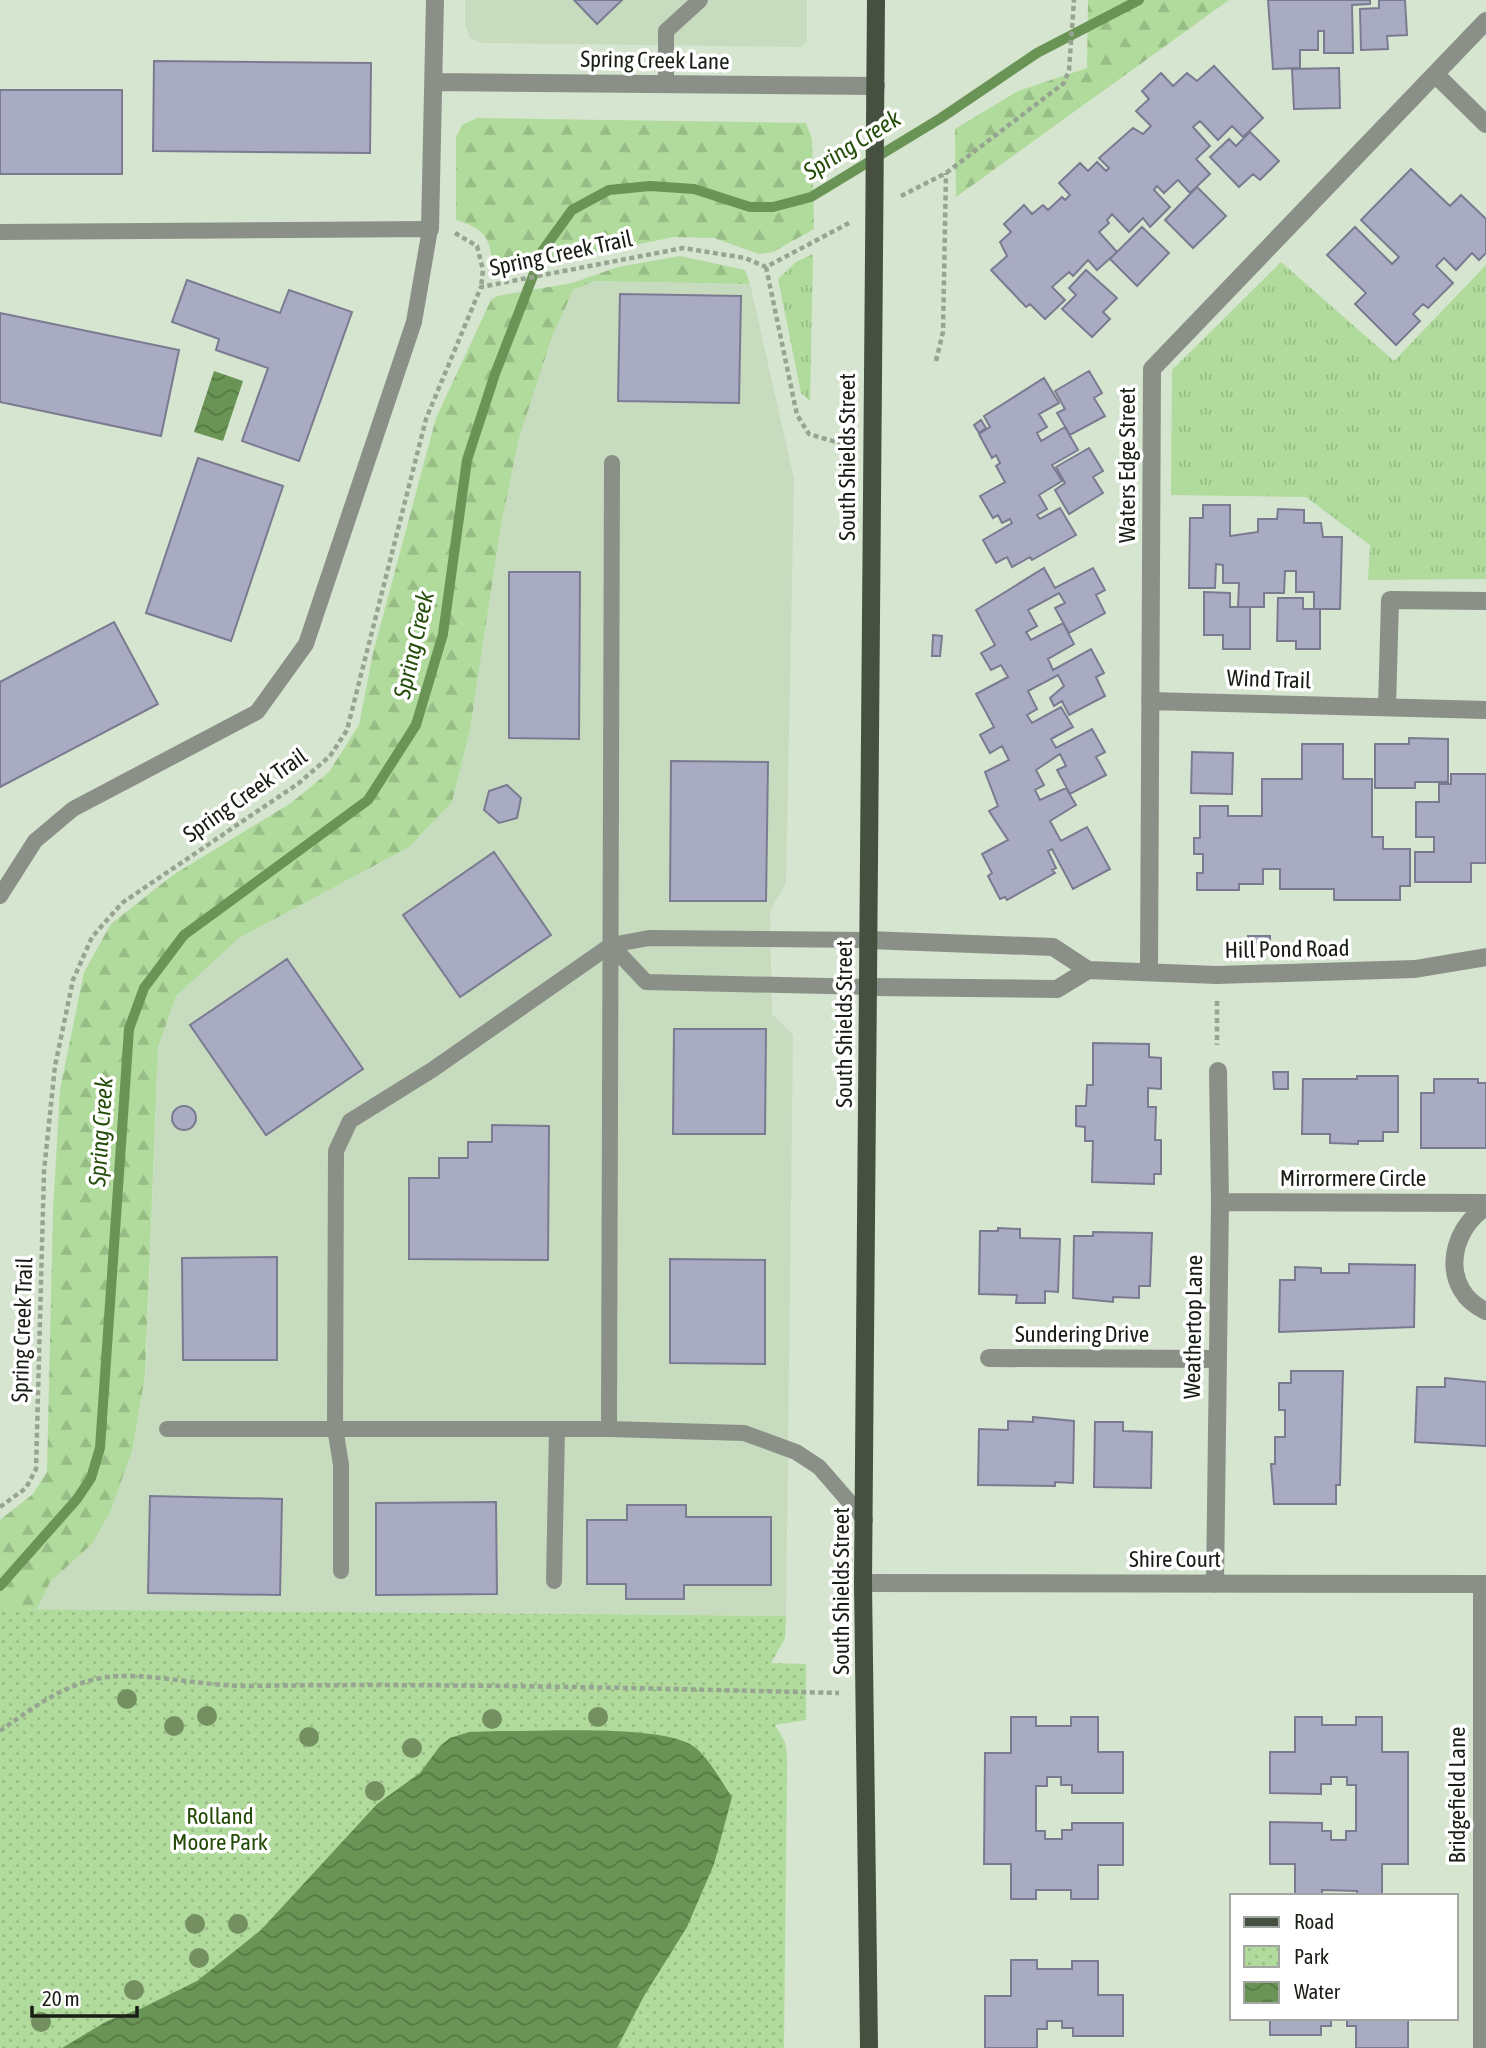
<svg xmlns="http://www.w3.org/2000/svg" width="1486" height="2048" font-family="'Asap Condensed',sans-serif">
  <style>
    .built { fill: #c7dbbf }
    .grass { fill: url(#grass-tufts) }
    .forest { fill: url(#forest-firs) }
    .park { fill: url(#park-dots) }
    .water { fill: url(#water-waves) }
    .lines { fill: none; stroke-linecap: round; stroke-linejoin: round }
    .stream { stroke: #6a9455; stroke-width: 10 }
    .building { fill: #a9abc2; stroke: #7a7b91; stroke-width: 2 }
    .path { stroke: #98a492; stroke-width: 4.5; stroke-dasharray: 5 3.5; stroke-linecap: butt }
    .lane { stroke: #8a9087; stroke-width: 16 }
    .street { stroke: #8a9087; stroke-width: 18 }
    .primary { stroke: #455040; stroke-width: 18 }
    .primary-bridge { stroke: #455040; stroke-width: 18 }
    .tree { fill: #749060 }
    .labels { text-anchor: middle; stroke-width: 7; stroke-linejoin: round; paint-order: stroke }
    .street-label { font-size: 23px; fill: #181e16; stroke: #fff }
    .park-label { font-size: 23px; fill: #234b06; stroke: #fff }
    .water-label { font-size: 24px; font-style: italic; fill: #264e0b; stroke: #fff }
  </style>
  <defs>
    <pattern id="grass-tufts" width="24" height="20" patternUnits="userSpaceOnUse" patternTransform="scale(1.75)"><rect width="24" height="20" fill="#b0db9c"/><path d="M3 7l-1-3M5 7V3M7 7l1-3M15 17l-1-3M17 17v-4M19 17l1-3" fill="none" stroke="#97bc86"/></pattern>
    <pattern id="forest-firs" width="22" height="20" patternUnits="userSpaceOnUse" patternTransform="scale(1.75)"><rect width="22" height="20" fill="#b0db9c"/><path d="M5 1l3.5 6h-7zM16 11l3.5 6h-7z" fill="#97bc86"/></pattern>
    <pattern id="park-dots" width="8" height="8" patternUnits="userSpaceOnUse" patternTransform="scale(1.75)"><rect width="8" height="8" fill="#b0db9c"/><path d="M2 2h.1M6 6h.1" fill="none" stroke="#97bc86" stroke-width="1.8" stroke-linecap="round"/></pattern>
    <pattern id="water-waves" width="16" height="10" patternUnits="userSpaceOnUse" patternTransform="scale(1.75)"><rect width="16" height="10" fill="#6a9455"/><path d="M0 5q4-4 8 0t8 0" fill="none" stroke="#567845"/></pattern>
  </defs>
  <rect width="100%" height="100%" fill="#d6e5cf"/>
  <path class="built" d="M465,0H807V42L801,47L483,43L470,38L465,24Z
    M594,281L750,284L794,479L786,883L770,911L772,1014L793,1035L786,1616L37,1609L50,1582L92,1544L132,1451L146,1372L158,1047L176,996L239,938L409,847L452,802L470,729L501,525L519,438L552,337L573,290Z"/>
  <path class="grass" d="M813,254L810,401L801,393L778,279L796,262Z
    M1281,262L1394,361L1486,265V579L1368,580L1370,545L1306,497L1171,495L1172,370Z"/>
  <path class="forest" d="M1088,0H1229L956,197L955,129L1018,91L1087,68Z
    M477,118L806,123L812,139L814,229L773,252L759,254L714,238L674,237L494,274C490,242 490,230 456,220V137L462,125Z
    M680,256L745,270L750,284L594,281L573,290L552,337L519,438L501,525L470,729L452,802L409,847L239,938L176,996L158,1047L145,1376L132,1451L110,1512L92,1544L50,1582L37,1609H0V1520L33,1494L47,1472L53,1211L60,1090L84,972L111,924L173,875L291,803L329,772L359,725L373,653L436,418L491,300L497,296L572,283L618,267Z"/>
  <path class="park" d="M0,1609L786,1616L785,1638L771,1663L806,1664V1720L775,1725L785,1742L787,1758L784,2048H0Z"/>
  <path class="water" d="M214,371L243,381L223,441L194,432Z
    M499,1731C542,1732 669,1723 697,1749C711,1762 721,1781 732,1797L714,1864L687,1927L644,1996L617,2048H62L107,2021L142,2008L197,1981L261,1930L377,1804L420,1773L440,1746L450,1738L469,1732Z"/>
  <g class="lines">
    <path class="stream" d="M0,1586L77,1499L91,1478L100,1448L129,1029L144,988L184,935L368,800L416,725L443,634L467,460L495,374L543,250L572,210L609,190L650,186L694,189L750,207H773L811,197L941,118L1037,53L1139,0"/>
  </g>
  <path class="building" d="M574,0H622L597,24Z
    M1268,0H1370V4L1352,5L1353,53H1324V31H1318V50H1300V68L1273,69Z
    M1379,0H1405L1407,35L1387,36L1388,49L1361,50L1360,9L1379,8Z
    M154,61L371,63L370,153L153,151Z
    M1214,66L1263,118L1243,137L1232,126L1218,140L1200,121L1193,127L1210,146L1196,159L1210,174L1190,193L1178,180L1164,193L1157,186L1154,190L1170,207L1150,227L1143,218L1129,232L1112,214L1107,220L1109,223L1099,232L1117,252L1097,270L1088,260L1073,276L1069,272L1052,287L1065,300L1045,319L1030,304L1026,307L991,270L1007,256L1000,242L1011,232L1004,224L1024,205L1032,214L1043,205L1048,210L1062,197L1065,200L1070,195L1059,183L1080,163L1088,171L1097,162L1106,171L1109,168L1099,158L1133,128L1143,134L1151,126L1136,111L1149,99L1142,91L1161,73L1173,86L1187,73L1197,81Z
    M1339,68L1340,108L1294,109L1292,69Z
    M0,90H122V174H0Z
    M1250,132L1279,161L1260,180L1253,174L1239,187L1210,157L1229,139L1236,146Z
    M1411,169L1450,206L1461,195L1486,219V253L1479,260L1472,253L1456,270L1444,258L1436,266L1453,283L1428,308L1423,304L1413,314L1420,321L1396,345L1355,304L1366,293L1327,255L1355,227L1392,264L1399,257L1361,220Z
    M1197,187L1226,216L1193,248L1165,220Z
    M1142,227L1169,253L1137,286L1110,259Z
    M1086,270L1117,298L1103,312L1110,319L1092,337L1062,309L1076,295L1069,288Z
    M187,280L280,313L289,290L352,312L299,461L242,441L268,368L216,350L219,339L172,322Z
    M620,294L741,296L739,403L618,401Z
    M0,313L179,350L161,436L0,402Z
    M1089,371L1102,393L1094,398L1105,416L1070,435L1057,413L1065,409L1055,391Z
    M1044,378L1059,403L1039,414L1047,427L1037,433L1041,441L1065,427L1078,450L1052,465L1062,481L1039,495L1047,509L1037,515L1040,519L1060,508L1076,535L1032,560L1030,557L1012,567L1007,557L996,563L983,540L1012,523L1010,519L1002,523L998,515L993,518L980,496L1005,482L996,466L1000,463L996,455L992,458L979,434L990,427L984,416Z
    M981,420L986,428L979,433L974,425Z
    M1089,448L1103,471L1093,477L1103,493L1069,514L1055,490L1065,483L1056,467Z
    M198,458L283,486L231,641L146,613Z
    M1203,505H1230V536L1258,532V519H1277L1278,509L1304,510V523H1321L1323,537H1342L1340,609H1314V592H1296V571H1285L1284,593H1264V607H1238L1239,583H1223V565L1216,564L1215,588H1189L1190,518H1203Z
    M1044,568L1055,588L1093,568L1105,590L1096,595L1105,613L1069,633L1055,608L1065,603L1059,593L1028,610L1037,626L1026,632L1031,640L1063,623L1074,644L1048,659L1053,670L1091,649L1104,673L1096,677L1105,696L1069,715L1062,701L1054,706L1050,698L1064,686L1058,675L1028,691L1037,709L1027,715L1032,723L1061,707L1073,727L1051,739L1056,748L1092,729L1105,752L1096,757L1106,775L1070,794L1057,770L1066,766L1060,754L1036,770L1044,785L1035,790L1040,800L1066,788L1076,805L1050,821L1061,841L1087,827L1110,869L1073,889L1052,849L1048,851L1056,868L1052,870L1055,873L1007,900L1005,897L1000,899L988,876L992,873L982,854L1008,840L989,811L998,806L985,772L1009,760L1002,746L990,753L980,735L994,727L976,694L1008,677L1001,665L991,670L981,653L995,645L976,610Z
    M509,572H580L579,739L509,738Z
    M1204,592L1230,593V607H1250V649H1223V635H1204Z
    M1278,598H1303V609H1320V649H1296V641H1277Z
    M114,622L158,704L0,787V682Z
    M933,635L942,636L940,656H932Z
    M1409,738L1448,739V782H1415V788H1375V744H1409Z
    M1302,744H1343V779H1372V837H1383V849H1410V886H1400V900H1334V889H1280V869H1263V884H1239V890H1197V873H1203V854H1194V838H1200V806H1228V816H1262V779H1302Z
    M1192,752L1233,753L1232,794L1191,793Z
    M671,761L768,762L766,901H670Z
    M1451,774H1486V863H1471V882H1415V852H1434V837H1416V802H1439V784H1451Z
    M507,785L521,798L517,818L499,823L484,810L489,791Z
    M494,852L551,935L460,997L403,915Z
    M1248,936H1270V942H1248Z
    M287,959L363,1069L266,1135L190,1025Z
    M674,1029H766L765,1134H673Z
    M1093,1043L1149,1044V1057L1161,1058V1089L1148,1088V1107H1156L1155,1140H1161V1174H1154V1184L1092,1182L1093,1141H1085V1127L1076,1126V1106H1086L1087,1085H1093Z
    M1273,1072H1288V1089H1274Z
    M1357,1076H1398V1132H1383V1141H1358V1144L1330,1143V1134H1302L1303,1079H1357Z
    M1434,1079H1478V1083H1486V1148H1421V1093H1434Z
    M172 1118a12 12 0 1 1 24 0a12 12 0 1 1-24 0Z
    M492,1125L549,1126L548,1260L409,1259V1178H439V1158H468V1142H492Z
    M998,1228L1020,1229V1238L1060,1239L1058,1292L1045,1291V1303H1016L1017,1295L979,1294L980,1231H998Z
    M1093,1232L1152,1233L1150,1286H1139V1298L1113,1297V1302L1073,1298L1074,1236H1093Z
    M277,1257V1360H183L182,1258Z
    M670,1259L765,1260V1364L670,1363Z
    M1349,1264L1415,1265L1414,1327L1279,1332L1280,1280H1295V1267L1321,1268V1273H1349Z
    M1291,1371H1343L1340,1485H1336V1504H1274L1271,1464H1275V1437H1285V1410H1279V1383H1291Z
    M1445,1378L1486,1382V1446L1415,1442L1417,1387H1445Z
    M1033,1417L1074,1421L1073,1483L1055,1482V1486L978,1485L979,1429L1008,1430V1421L1033,1422Z
    M1095,1422H1123V1431L1152,1432L1151,1488L1094,1487Z
    M150,1496L282,1499L280,1595L148,1593Z
    M496,1502L497,1594L376,1595V1503Z
    M627,1505H686V1517H771V1585H684V1599H626V1584H587V1520H627Z
    M1011,1717H1036V1726H1071V1717H1098V1752H1123V1793H1072V1785H1061V1777H1047V1786H1036V1831H1045V1839H1062V1830H1072V1823H1123V1865H1098V1899H1071V1890H1036V1899H1011V1864H984L985,1753H1011Z
    M1295,1717H1322V1725H1356V1717H1382V1752H1408V1864H1382V1896H1357V1891L1322,1890V1896H1295V1864H1270V1822L1322,1823V1831H1331V1840H1346V1831H1356V1785H1347V1777H1331V1784H1321V1794L1270,1793V1752H1295Z
    M1011,1960H1037V1969H1072V1961H1098V1995H1123V2036H1073V2028H1062V2021H1047V2029H1037V2048H985V1996H1011Z
    M1270,2018H1331V2026H1321V2035H1270Z
    M1347,2018H1408V2048H1356V2026H1347Z"/>
  <g class="lines">
    <path class="path" d="M901,196L946,173L1064,83L1069,70L1074,0
      M455,233L477,246L483,270L481,287
      M766,267L797,415L809,434L846,445
      M936,361L943,332L946,173
      M1217,1001V1045
      M0,1507L26,1488L36,1469L44,1171L55,1066L73,980L92,937L122,903L299,783L330,756L347,730L426,419L481,287L683,248L745,258L766,267L849,223
      M0,1731C34,1707 65,1683 107,1677C145,1672 204,1686 245,1686C443,1683 641,1688 839,1693"/>
    <path class="lane" d="M666,85V31L700,0
      M0,232L430,229L414,322L306,644L257,712L73,809L35,841L0,896
      M611,945L646,982L870,987
      M167,1429H609L744,1433L796,1452L819,1467L865,1520
      M609,1429L612,463
      M341,1571V1465L335,1427L336,1151L350,1121L432,1070L611,945L649,938L868,940
      M554,1581L557,1429"/>
    <path class="street" d="M1435,74L1486,124
      M434,82L876,86
      M430,229L435,0
      M1150,701L1486,710
      M1387,707L1390,600L1486,601
      M868,940L1053,947L1088,970L1217,975L1415,969L1486,957
      M1149,971L1152,369L1486,21
      M870,987L1057,989L1088,970
      M1220,1202L1486,1203
      M1486,1207C1448,1231 1440,1290 1486,1311
      M989,1358L1217,1359
      M863,1583L1486,1584
      M1215,1584L1220,1202L1218,1071
      M1482,1585V2048"/>
    <path class="primary" d="M875,126L876,0
      M869,2048L863,1583L874,255"/>
    <path class="primary-bridge" d="M874,255L875,126"/>
  </g>
  <g class="tree">
    <circle cx="127" cy="1699" r="10"/>
    <circle cx="207" cy="1716" r="10"/>
    <circle cx="598" cy="1717" r="10"/>
    <circle cx="492" cy="1719" r="10"/>
    <circle cx="174" cy="1726" r="10"/>
    <circle cx="309" cy="1737" r="10"/>
    <circle cx="412" cy="1748" r="10"/>
    <circle cx="375" cy="1791" r="10"/>
    <circle cx="195" cy="1924" r="10"/>
    <circle cx="238" cy="1924" r="10"/>
    <circle cx="199" cy="1958" r="10"/>
    <circle cx="134" cy="1990" r="10"/>
    <circle cx="41" cy="2022" r="10"/>
  </g>
  <g class="labels">
    <g class="street-label">
      <text transform="translate(655 60) rotate(1)" y="8">Spring Creek Lane</text>
      <text transform="translate(561 253) rotate(-12)" y="8">Spring Creek Trail</text>
      <text transform="translate(847 457) rotate(-90)" y="8">South Shields Street</text>
      <text transform="translate(1127 465) rotate(-90)" y="8">Waters Edge Street</text>
      <text transform="translate(1269 679) rotate(2)" y="8">Wind Trail</text>
      <text transform="translate(245 795) rotate(-35)" y="8">Spring Creek Trail</text>
      <text transform="translate(1287 949) rotate(-1)" y="8">Hill Pond Road</text>
      <text transform="translate(844 1024) rotate(-90)" y="8">South Shields Street</text>
      <text x="1353" y="1186">Mirrormere Circle</text>
      <text transform="translate(1193 1327) rotate(-89)" y="8">Weathertop Lane</text>
      <text transform="translate(22 1330) rotate(-88)" y="8">Spring Creek Trail</text>
      <text x="1082" y="1342">Sundering Drive</text>
      <text x="1175" y="1567">Shire Court</text>
      <text transform="translate(841 1591) rotate(-90)" y="8">South Shields Street</text>
      <text transform="translate(1457 1795) rotate(-90)" y="8">Bridgefield Lane</text>
    </g>
    <g class="park-label">
      <text x="220" y="1824">Rolland<tspan x="220" dy="26">Moore Park</tspan></text>
    </g>
    <g class="water-label">
      <text transform="translate(852 145) rotate(-32)" y="8">Spring Creek</text>
      <text transform="translate(414 645) rotate(-77)" y="8">Spring Creek</text>
      <text transform="translate(101 1132) rotate(-86)" y="8">Spring Creek</text>
    </g>
  </g>
  <rect x="1230" y="1894" width="228" height="126" fill="#ffffff" stroke="#a3a5a2" stroke-width="2"/>
  <rect x="1244" y="1917" width="35" height="10" fill="#455040" stroke="#a3a5a2" stroke-width="2"/>
  <text x="1294" y="1929" font-size="21" fill="#181e16">Road</text>
  <rect x="1244" y="1946" width="35" height="21" fill="url(#park-dots)" stroke="#a3a5a2" stroke-width="2"/>
  <text x="1294" y="1964" font-size="21" fill="#181e16">Park</text>
  <rect x="1244" y="1982" width="35" height="21" fill="url(#water-waves)" stroke="#a3a5a2" stroke-width="2"/>
  <text x="1294" y="1999" font-size="21" fill="#181e16">Water</text>
  <path d="M32 2006v10h105v-10" fill="none" stroke="#181e16" stroke-width="3.5"/>
  <text x="42" y="2006" font-size="21" fill="#181e16" stroke="#ffffff" stroke-width="5" paint-order="stroke">20 m</text>
</svg>
